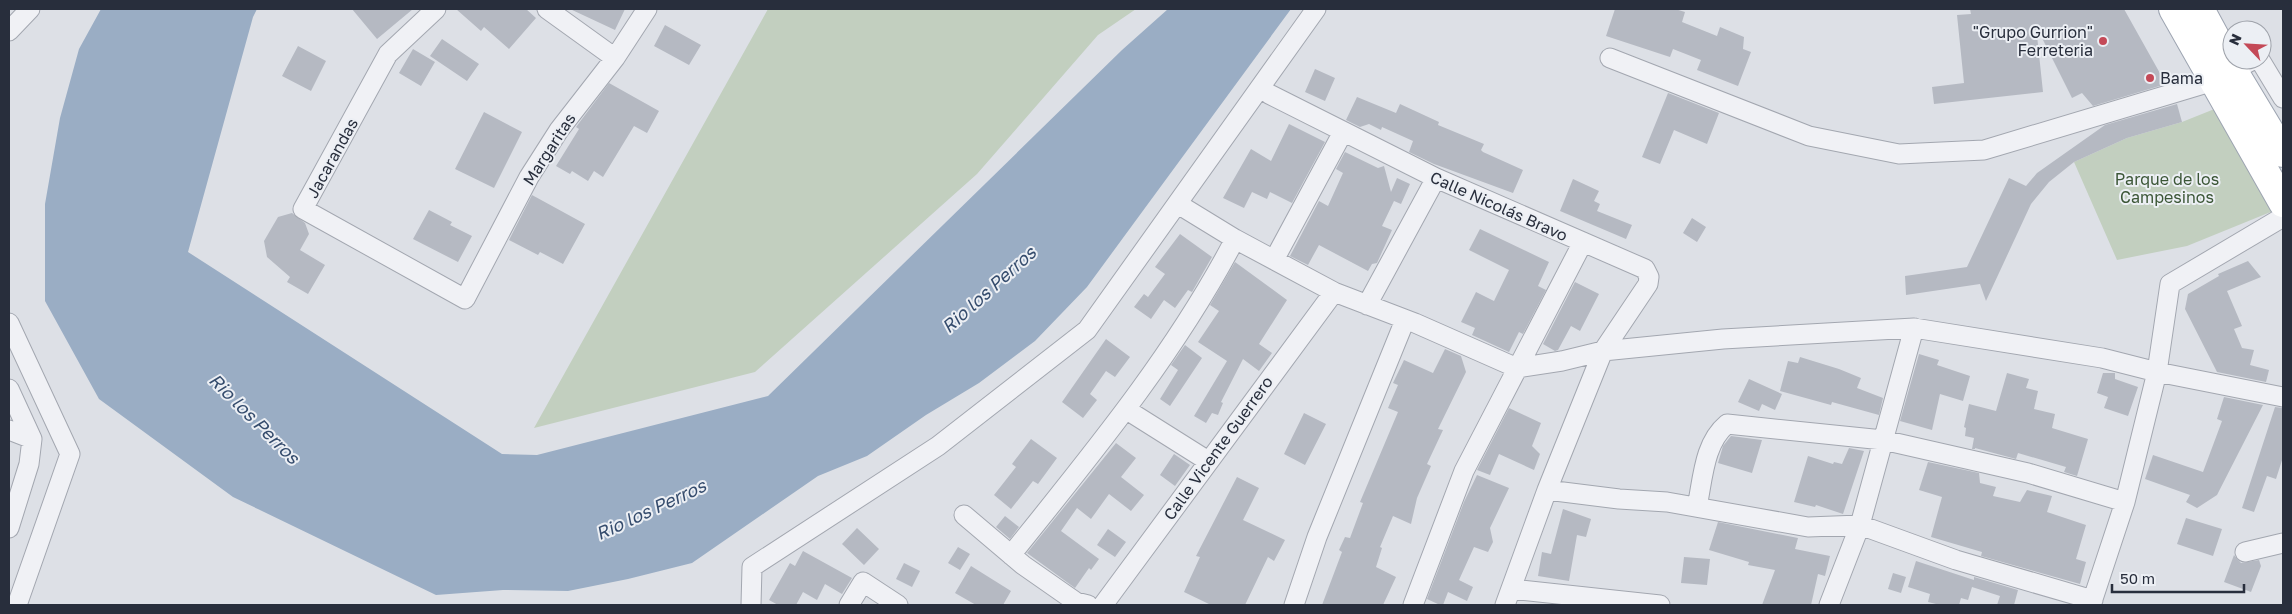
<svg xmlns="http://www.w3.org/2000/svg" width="2292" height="614" font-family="'Golos Text',sans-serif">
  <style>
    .green { fill: #c2cfbf }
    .water { fill: #9aadc4 }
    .building { fill: #b5b9c2 }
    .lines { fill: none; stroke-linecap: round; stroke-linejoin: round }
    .street-casing { stroke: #a3a7b0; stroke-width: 21 }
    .primary-casing { stroke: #9da4b1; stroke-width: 30 }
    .street { stroke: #f0f1f5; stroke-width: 19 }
    .primary { stroke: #fff; stroke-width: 28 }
    .poi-dot { fill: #c44957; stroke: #eceff4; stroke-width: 2 }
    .labels { text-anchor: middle; stroke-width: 4; stroke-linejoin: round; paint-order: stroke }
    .poi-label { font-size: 16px; fill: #282e3c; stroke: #eceff4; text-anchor: end }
    .street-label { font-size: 16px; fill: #282e3c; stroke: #eceff4 }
    .park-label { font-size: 16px; fill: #3b5636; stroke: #eceff4 }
    .water-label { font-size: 18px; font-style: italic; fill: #354c6d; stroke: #eceff4 }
  </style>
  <rect width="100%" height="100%" fill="#dde0e6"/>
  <path class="green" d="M768,9H1136L1098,35L977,174L755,372L534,428Z
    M2222,106L2278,209L2187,246L2117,260L2074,162L2127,138L2182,122Z"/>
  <path class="water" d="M101,9H257L253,17L188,252L502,454L537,455L768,396L1122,50L1168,9H1291L1087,287L1035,341L979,383L926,415L867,456L818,476L692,563L628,579L568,591L503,590L436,595L233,497L99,399L45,301V204L60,118L79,49Z"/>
  <path class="building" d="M352,9H413L377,39Z
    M456,9H526L536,18L509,49L484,27L481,31Z
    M570,9H625L615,30Z
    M1615,9H1675L1685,12L1682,22L1717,36L1720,27L1744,37L1743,49L1751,52L1738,86L1697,70L1701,60L1673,49L1670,57L1606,36Z
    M1970,9H2124L2166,84L2093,106L2082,93L2072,98L2036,26L2043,92L1934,104L1932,87L1964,83L1957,15L1971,14Z
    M665,25L701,45L689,65L654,46Z
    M442,39L479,64L467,81L430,56Z
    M298,46L326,61L311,91L282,76Z
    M413,49L435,62L421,86L399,73Z
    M1315,69L1335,78L1325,101L1305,92Z
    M609,83L659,111L647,133L634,126L603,177L594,171L588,181L572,171L570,174L556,166L579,129L576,127Z
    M1668,93L1719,113L1707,144L1674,130L1660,164L1642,157Z
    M1357,97L1396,113L1400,104L1439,122L1438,125L1484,144L1481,150L1483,152L1523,170L1513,193L1434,164L1409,152L1413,141L1382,127L1381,130L1369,124L1360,127L1346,120Z
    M2177,104L2182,122L2127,138L2074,162L2049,182L2031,204L1986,301L1980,284L1906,295L1905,276L1967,267L2009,178L2026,186L2037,173L2105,125Z
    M484,112L522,132L494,188L455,169Z
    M1289,124L1325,142L1292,203L1270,192L1267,199L1252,192L1244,208L1223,198L1251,149L1271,161Z
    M1345,152L1378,168L1384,166L1391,192L1397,178L1410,184L1401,204L1394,201L1382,226L1392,230L1377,263L1372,264L1368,271L1319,245L1308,265L1290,256L1319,201L1328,206L1343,173L1336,169Z
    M1573,179L1599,191L1594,201L1600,204L1597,211L1632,225L1626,239L1560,211Z
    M532,195L585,224L563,264L540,252L538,255L509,240Z
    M429,210L452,222L450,225L472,236L458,262L413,239Z
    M292,213L305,223L309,234L300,250L325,265L308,294L287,282L290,277L267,257L264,241L278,217Z
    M1692,218L1706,227L1697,242L1683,233Z
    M1480,229L1549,262L1538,286L1546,290L1523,334L1519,332L1509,352L1472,335L1475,328L1461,322L1476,292L1494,301L1509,270L1469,250Z
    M1180,234L1212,257L1192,292L1188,290L1175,308L1164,300L1151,319L1134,307L1144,294L1148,297L1165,274L1155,267Z
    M2248,261L2261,277L2227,291L2242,326L2234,329L2242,348L2254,350L2250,365L2269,370L2266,382L2217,372L2185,309L2188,294L2219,276L2218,274Z
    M1235,262L1287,300L1259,344L1272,353L1259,371L1243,359L1221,402L1223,403L1218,415L1212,413L1206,423L1194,416L1227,361L1198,342L1219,311L1210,305Z
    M1575,282L1599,294L1580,331L1571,326L1558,350L1555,351L1543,344Z
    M1106,339L1130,357L1115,377L1106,371L1090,394L1097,400L1083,418L1062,402Z
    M1185,345L1202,358L1170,406L1160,399L1178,370L1171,365Z
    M1445,349L1461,356L1466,372L1438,429L1443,430L1427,464L1431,466L1417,498L1411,524L1393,516L1380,547L1382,548L1376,567L1396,577L1383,605H1322L1342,552L1339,550L1345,537L1350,538L1363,503L1360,502L1398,412L1388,408L1398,385L1393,383L1404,360L1433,373Z
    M1919,354L1939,360L1937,365L1970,376L1963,401L1940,394L1932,430L1900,421Z
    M1800,357L1839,369L1861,378L1857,388L1883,398L1879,415L1832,402L1831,405L1780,391L1788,361L1798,363Z
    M2007,373L2029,379L2026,388L2038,391L2034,409L2055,414L2052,428L2088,439L2077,476L2064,472L2066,467L2018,453L2016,459L1975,448V449H1972L1974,438L1965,436L1966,428L1964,427L1969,404L1996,411Z
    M2103,373H2115V379L2138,387L2128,416L2104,408L2108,397L2097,393Z
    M1749,379L1782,394L1775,410L1762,404L1759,411L1738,402Z
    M2224,397L2263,405L2217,495L2197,508L2186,502L2190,495L2145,479L2153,455L2203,472L2222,421L2217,419Z
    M2275,407L2283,408V457L2276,479L2267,476L2254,512L2242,508Z
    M1509,408L1541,423L1532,446L1540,454L1534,470L1499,454L1490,475L1477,470Z
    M1304,413L1326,424L1305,465L1284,454Z
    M1731,436L1762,440L1752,473L1718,463L1723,446Z
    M1031,439L1057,458L1038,484L1033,481L1011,509L994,495L1016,467L1012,464Z
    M1116,443L1136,458L1121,477L1144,495L1131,511L1109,494L1091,519L1077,508L1061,531L1099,559L1091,570L1089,568L1075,588L1027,553Z
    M1849,448L1864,451L1843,514L1816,505L1815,507L1794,502L1808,456L1833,464L1834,462L1842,464Z
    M1174,454L1190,465L1175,486L1160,475Z
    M1928,462L1979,473L1980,483L1996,487L1993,496L2020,502L2027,490L2052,496L2047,512L2086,525L2076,559L2086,562L2080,584L1981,556L1982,552L1931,537L1942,497L1919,490Z
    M1477,475L1509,488L1490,528L1493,542L1488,552L1474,547L1459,580L1473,587L1467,601L1448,592L1443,605H1440L1427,599L1464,502Z
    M1237,477L1259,488L1243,520L1285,540L1274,561L1268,557L1245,605H1211L1184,592L1200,557L1196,556Z
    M1563,509L1591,519L1586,537L1577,535L1569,581L1538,576L1542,552L1551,554Z
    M1005,516L1019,527L1010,539L996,527Z
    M2186,518L2222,529L2213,556L2177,544Z
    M1718,522L1798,538L1795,549L1830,556L1825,576L1818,574L1811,605H1762L1775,570L1748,565L1749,562L1709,550Z
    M857,528L879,549L864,565L842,544Z
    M1108,529L1126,542L1115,557L1097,545Z
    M958,547L970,554L960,570L948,563Z
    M803,551L852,578L842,594L825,584L817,600L803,592L796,605H778L769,600L790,563L795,566Z
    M2234,555L2241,563L2259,560L2261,566L2251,592L2224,582Z
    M1684,557L1710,559L1707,585L1681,583Z
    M1916,561L1974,580V577L2018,590L2014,605H1997L2000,596L1972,587L1968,600L1961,598L1959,605H1940L1928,602L1930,594L1908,587Z
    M904,563L920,571L912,587L896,579Z
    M971,566L1011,591L1003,605H976L955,593Z
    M1893,573L1906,577L1901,593L1888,589Z"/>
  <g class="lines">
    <g class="street-casing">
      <path id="street" d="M436,9L388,54L303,209L465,299L529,177L559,130L615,58L647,9
        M547,9L615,58
        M9,31L30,9
        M1610,58L1809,136L1899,154L1984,150L2214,81L2253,60
        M2260,60L2283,98
        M1186,209L1235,239
        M1274,260L1343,132
        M1367,305L1436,178
        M9,323L70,454L17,605
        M9,389L32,439L29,464L9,528
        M1127,410L1208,461
        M9,430L32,439
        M1547,490L1619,499L1667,502L1808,527L1860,525L1956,560L2093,600
        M1697,507C1703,478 1704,443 1727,424L1883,440L2028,473L2125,502
        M964,515L1023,565L1076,602L1088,605
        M2245,552L2283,543
        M1011,555C1092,454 1175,354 1235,239L1334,292L1415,323L1517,368L1562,361L1603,351L1648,284L1649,277L1645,269L1436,178L1269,94
        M1511,589L1660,605
        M751,605L752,567L938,446L1087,330L1316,9
        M849,605L863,582L898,605
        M1103,605L1334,292
        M1294,605L1317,537L1405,320
        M1413,605L1464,471L1583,242
        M1505,605L1547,490L1603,351L1723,339L1914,328L2102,358L2157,372L2283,397
        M1829,605L1860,525L1914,328
        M2091,605L2125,502L2157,372L2170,284L2283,217"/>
    </g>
    <g class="primary-casing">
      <path id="primary" d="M2173,9L2283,203
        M2200,9L2233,70L2283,153"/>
    </g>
    <use href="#street" class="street"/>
    <use href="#primary" class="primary"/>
  </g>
  <g class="poi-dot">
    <circle cx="2103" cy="41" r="5"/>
    <circle cx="2150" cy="78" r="5"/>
  </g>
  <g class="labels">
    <g class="poi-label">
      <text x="2093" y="38">"Grupo Gurrion"<tspan x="2093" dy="18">Ferreteria</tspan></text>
      <text x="2160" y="84" text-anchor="start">Bama</text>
    </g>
    <g class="street-label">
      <text transform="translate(549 149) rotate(-57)" y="6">Margaritas</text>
      <text transform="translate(332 158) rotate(-61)" y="6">Jacarandas</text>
      <text transform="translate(1499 206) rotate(24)" y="6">Calle Nicolás Bravo</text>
      <text transform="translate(1218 448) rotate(-54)" y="6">Calle Vicente Guerrero</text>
    </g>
    <g class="park-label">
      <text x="2167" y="185">Parque de los<tspan x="2167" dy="18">Campesinos</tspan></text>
    </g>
    <g class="water-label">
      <text transform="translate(989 290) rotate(-42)" y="6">Rio los Perros</text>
      <text transform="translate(254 419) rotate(45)" y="6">Rio los Perros</text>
      <text transform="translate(651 510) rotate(-25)" y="6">Rio los Perros</text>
    </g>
  </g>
  <rect width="2292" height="614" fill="none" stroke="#282e3c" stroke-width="20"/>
  <g transform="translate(2247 45) rotate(295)"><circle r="24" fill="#eceff4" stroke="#9ea2aa"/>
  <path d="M0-4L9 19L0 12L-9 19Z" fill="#c44957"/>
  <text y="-8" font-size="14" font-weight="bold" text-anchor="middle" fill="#282e3c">N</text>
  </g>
  <path d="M2112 584v8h132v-8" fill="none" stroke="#282e3c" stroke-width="2.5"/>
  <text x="2120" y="584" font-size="15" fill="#282e3c" stroke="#eceff4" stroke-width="4" paint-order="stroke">50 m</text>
</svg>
